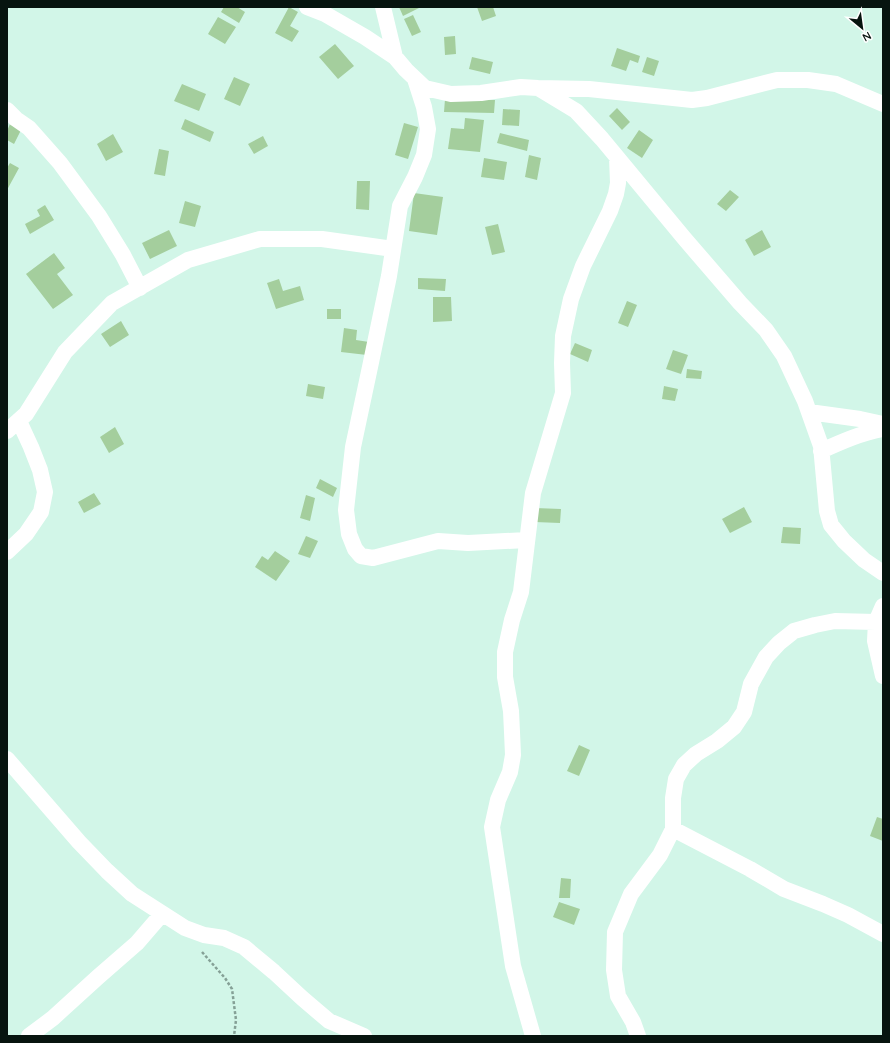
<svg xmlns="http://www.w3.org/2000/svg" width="890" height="1043" font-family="Quicksand,sans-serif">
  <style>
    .building { fill: #a4ce9d }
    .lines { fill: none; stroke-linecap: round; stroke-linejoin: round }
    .path { stroke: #85a096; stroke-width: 2.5; stroke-dasharray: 3 2; stroke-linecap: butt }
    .street { stroke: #fff; stroke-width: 16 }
  </style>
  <rect width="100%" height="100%" fill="#d2f6e8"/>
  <path class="building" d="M224,7H237L245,12L239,23L221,12Z
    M289,7L298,12L290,26L299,31L292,42L275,33Z
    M399,7H421L403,16Z
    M477,7H493L496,16L482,21Z
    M413,15L421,32L412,36L404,19Z
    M218,17L236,27L225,44L208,34Z
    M455,36L456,54L445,55L444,37Z
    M335,44L354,66L338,79L319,57Z
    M617,48L640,56L638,63L630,60L626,71L611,66Z
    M472,57L493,62L490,74L469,69Z
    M647,57L659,61L654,76L642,72Z
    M234,77L250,84L240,106L224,99Z
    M182,84L206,94L199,111L174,101Z
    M445,99L495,100L494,113L444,112Z
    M617,108L630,122L622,130L609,116Z
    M503,109L520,110L519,126L502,125Z
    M465,118L484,120L480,152L448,149L451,128L464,129Z
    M185,119L214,132L210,142L181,129Z
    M404,123L418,127L408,159L395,155Z
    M10,124L21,130L14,144L7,140V131Z
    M639,130L653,140L642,158L627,148Z
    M500,133L529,140L527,151L497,143Z
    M113,134L123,152L106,161L97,144Z
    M263,136L268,146L254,154L248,144Z
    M159,149L169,151L165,176L154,174Z
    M529,155L541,158L537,180L525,177Z
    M484,158L507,162L504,180L481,177Z
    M10,163L19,168L7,190V168Z
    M357,181H370L369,210L356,209Z
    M730,190L739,197L726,211L717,204Z
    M414,193L443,197L437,235L409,231Z
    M185,201L201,206L195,227L179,223Z
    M45,205L54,220L30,234L25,224L40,216L37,210Z
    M498,224L505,252L492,255L485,227Z
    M169,230L177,246L150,259L142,243Z
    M762,230L771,247L754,256L745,240Z
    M54,253L65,268L57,274L73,295L53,309L26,274Z
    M418,278L446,279L445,291L418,289Z
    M279,279L283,291L300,286L304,300L276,309L267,283Z
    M433,297H451L452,321L433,322Z
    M627,301L637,305L628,327L618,323Z
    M327,309H341V319H327Z
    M121,321L129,335L110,347L101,334Z
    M344,328L357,330L356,340L369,342L367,355L341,352Z
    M575,343L592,350L588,362L570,354Z
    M673,350L688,355L681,374L666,369Z
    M687,369L702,371L701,379L686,378Z
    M308,384L325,387L323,399L306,396Z
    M664,386L678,389L675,401L662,399Z
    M115,427L124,444L109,453L100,437Z
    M320,479L337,488L333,497L316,488Z
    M94,493L101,504L84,513L78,502Z
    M306,495L315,498L310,521L300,518Z
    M744,507L752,522L730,533L722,519Z
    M535,508L561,509L560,523L535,522Z
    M783,527L801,528L800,544L781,543Z
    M306,536L318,541L310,558L298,554Z
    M275,551L290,561L276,581L255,567L262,556L268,560Z
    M579,745L590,750L579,776L567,771Z
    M877,817L883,819V841L870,836Z
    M561,878L571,879L570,898H559Z
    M559,902L580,909L574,925L553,917Z"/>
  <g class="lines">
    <path class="path" d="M202,952L225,978L232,989L236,1020L234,1036"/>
    <path class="street" d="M307,7L325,14L365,37L395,57L406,70L425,88L451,94L481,93L521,87L538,88L589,89L692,100L707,98L777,80H808L836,84L883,104
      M383,7L395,57
      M415,79L424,107L428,129L424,155L415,177L400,206L389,276L370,367L353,447L346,510L349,534L355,549L361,556L373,558L438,541L468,543L527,540
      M538,88L576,111L602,139L684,238L740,303L766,330L784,356L805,401L821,446L827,511L831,525L844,541L864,560L883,573
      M7,110L16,119L29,128L60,163L99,216L123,255L140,288
      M809,412L860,419L883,424
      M7,431L26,414L65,352L112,303L188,260L260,239H322L393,249
      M821,451C841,442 861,433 883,429
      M7,552L26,534L41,512L45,492L40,470L31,447L19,421
      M883,606L876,622L875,641L883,676
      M7,759L79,842L107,871L132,894L185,928L204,935L224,938L244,947L274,972L302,998L329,1021L364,1036
      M673,829L750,869L784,889L823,904L848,915L883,934
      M29,1036L53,1018L98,977L137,943L162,914
      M533,1036L513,966L492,827L498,800L510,772L513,755L512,732L511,711L505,677V652L512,620L521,592L533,493L563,393L562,363L563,336L571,299L583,266L610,211L616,194L618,183L617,157
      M638,1036L633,1022L618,996L614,970L615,932L631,894L660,855L673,829V798L676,779L684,765L696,754L717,741L734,727L744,712L751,684L766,657L779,643L794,631L815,625L835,621L876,622"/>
  </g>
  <rect width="890" height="1043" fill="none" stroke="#07140f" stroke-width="16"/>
  <g transform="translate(862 28) rotate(151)" stroke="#ffffff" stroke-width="3" paint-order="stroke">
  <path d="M0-3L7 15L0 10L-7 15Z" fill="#07140f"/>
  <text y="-6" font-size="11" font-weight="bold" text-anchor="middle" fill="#07140f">N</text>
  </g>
</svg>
